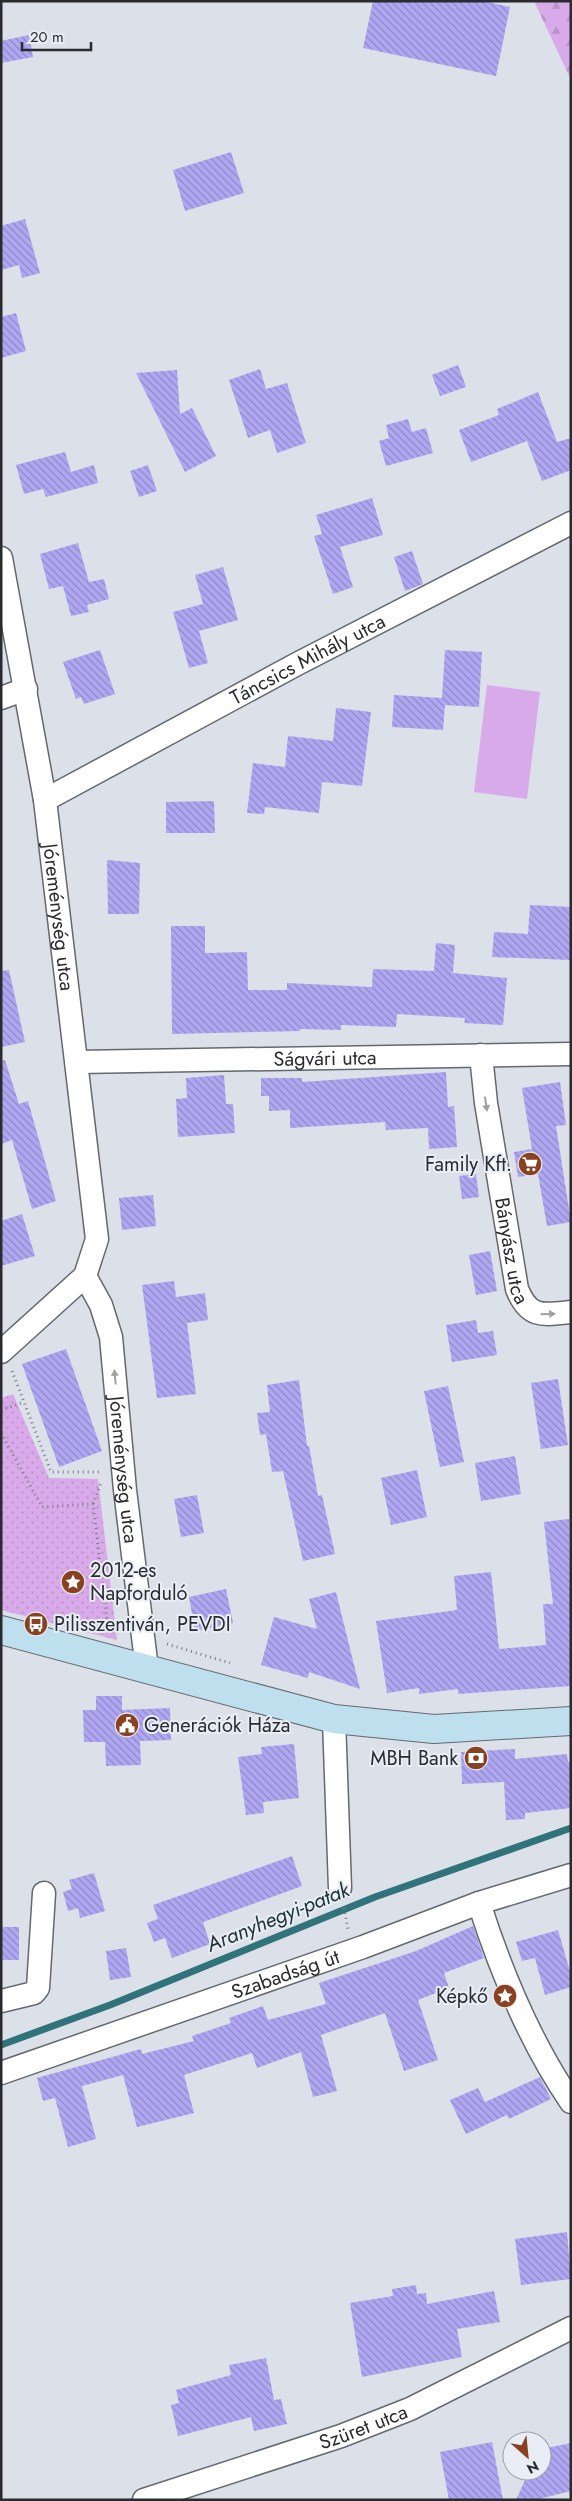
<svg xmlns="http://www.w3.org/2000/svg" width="572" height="2501" font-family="Jost,sans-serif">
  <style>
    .forest { fill: url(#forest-firs) }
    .garden { fill: url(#garden-dots) }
    .pitch { fill: #d9aae9 }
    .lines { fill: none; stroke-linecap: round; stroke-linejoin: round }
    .stream { stroke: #31737a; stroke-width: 7 }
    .building { fill: url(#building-back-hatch) }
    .minor-casing { stroke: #646970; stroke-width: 25 }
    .secondary-casing { stroke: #646970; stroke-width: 30 }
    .path { stroke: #7a7d83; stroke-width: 3; stroke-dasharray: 1 4; stroke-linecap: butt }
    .minor { stroke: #fff; stroke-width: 22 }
    .secondary { stroke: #bedfed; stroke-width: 28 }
    .oneway { fill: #9fa0a1 }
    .labels { text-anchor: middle; stroke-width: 4; stroke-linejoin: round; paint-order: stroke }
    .street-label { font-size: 20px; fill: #292b2e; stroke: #e8edf6 }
    .poi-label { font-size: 20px; fill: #292b2e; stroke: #e8edf6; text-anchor: end }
    .water-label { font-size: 21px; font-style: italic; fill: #1e3335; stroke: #e8edf6 }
  </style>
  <defs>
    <pattern id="forest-firs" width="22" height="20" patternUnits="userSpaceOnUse" patternTransform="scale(1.25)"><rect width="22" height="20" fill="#d9aae9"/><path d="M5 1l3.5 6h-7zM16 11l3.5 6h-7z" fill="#ba92c8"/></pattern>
    <pattern id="garden-dots" width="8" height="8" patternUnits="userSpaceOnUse" patternTransform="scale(1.25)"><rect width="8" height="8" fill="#d9aae9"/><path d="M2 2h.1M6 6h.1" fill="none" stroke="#ba92c8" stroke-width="1.8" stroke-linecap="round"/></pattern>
    <pattern id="building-back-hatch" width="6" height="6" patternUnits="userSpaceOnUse" patternTransform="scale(1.25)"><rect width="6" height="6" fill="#b0a7f3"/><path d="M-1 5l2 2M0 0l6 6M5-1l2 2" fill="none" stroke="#8f88c5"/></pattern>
  </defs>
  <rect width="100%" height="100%" fill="#dbe0e9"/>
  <path class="forest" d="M534,1H571V80Z"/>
  <path class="garden" d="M13,1394L49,1478L98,1479L117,1640L1,1610V1398Z"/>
  <path class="pitch" d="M487,685L540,692L527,799L474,792Z"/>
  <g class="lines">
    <path class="stream" d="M1,2045L110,2005L375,1897L571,1828"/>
  </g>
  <path class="building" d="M373,1H483L510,7L496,76L363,48Z
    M29,35L33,57L1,63V41Z
    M231,152L244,193L185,211L173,170Z
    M25,219L40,273L22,278L19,265L1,270V226Z
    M16,313L26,351L1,358V317Z
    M458,365L466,387L440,396L432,375Z
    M260,369L266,389L287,383L306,443L277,453L270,430L248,438L229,380Z
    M177,370L180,414L192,408L216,456L185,472L136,373Z
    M538,392L557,442L571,438V470L542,481L527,441L471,462L459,430L499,415L497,409Z
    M408,419L412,432L426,428L433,453L386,466L379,441L389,438L386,425Z
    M65,452L71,472L94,465L98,483L46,497L43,489L24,494L16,465Z
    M148,465L157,491L139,497L130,471Z
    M372,498L383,535L340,547L353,587L333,594L314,536L322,534L316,515Z
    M78,543L89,582L104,579L109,599L87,605L89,612L71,616L63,586L49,589L40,554Z
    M412,551L423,584L405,591L394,557Z
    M223,567L238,620L199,631L208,663L189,668L173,612L203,604L195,575Z
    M100,650L115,694L84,704L81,697L76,699L63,662Z
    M445,650L482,652L479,707L445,705L443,730L392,727L394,695L442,698Z
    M336,708L371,712L362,786L322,782L319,813L265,807L264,814L247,813L253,763L285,767L288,736L333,741Z
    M214,801L215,833H166V802Z
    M107,860L140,863L139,914H108Z
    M530,905L571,907V960L492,957L494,932L528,934Z
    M171,926H205V953L247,952L248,990H287V983L372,987L373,969L434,971L436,943L455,945L453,973L507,978L503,1025L464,1023L465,1018L397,1014L396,1027L341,1025V1030L300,1029V1031L172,1034Z
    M9,970L25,1042L1,1047V971Z
    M5,1060L19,1104L28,1101L56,1201L32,1209L12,1140L1,1144V1061Z
    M446,1072L448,1107L454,1106L457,1147L429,1149L428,1128L386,1130L385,1122L290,1128V1110L269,1111V1096H261V1078H302V1082Z
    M224,1075L226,1104H233L235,1133L178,1137L176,1099L187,1098L186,1078Z
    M560,1082L566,1125L556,1126L571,1222L547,1226L538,1174L518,1177L514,1152L532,1149L522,1088Z
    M476,1174L479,1197L462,1199L459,1176Z
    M153,1195L156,1226L122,1230L119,1198Z
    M22,1214L35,1256L1,1266V1221Z
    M490,1251L497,1291L476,1295L469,1255Z
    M174,1281L176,1297L205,1293L208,1320L187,1323L196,1394L157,1398L142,1285Z
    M476,1320L478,1333L493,1331L497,1355L452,1362L446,1325Z
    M66,1349L102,1451L59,1467L22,1364Z
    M558,1379L568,1445L541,1449L531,1383Z
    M299,1380L307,1446H309L318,1496L322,1495L335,1554L303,1561L283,1471L272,1472L266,1434L260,1435L257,1413L270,1412L267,1385Z
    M448,1386L464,1462L440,1467L424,1391Z
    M515,1456L521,1494L481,1501L475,1463Z
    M417,1470L427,1517L391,1525L381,1478Z
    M197,1495L204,1533L181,1537L174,1499Z
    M569,1519L571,1686L458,1694V1689L419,1694V1688L387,1693L376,1621L457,1610L454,1576L491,1572L499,1649L546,1645L543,1604H553L544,1522Z
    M226,1589L233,1623L195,1631L189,1597Z
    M336,1592L360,1689L309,1672L308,1678L261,1665L274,1617L317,1629L309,1599Z
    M96,1696H122V1710L170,1708L171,1740L140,1741L141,1765L106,1766L105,1742H84L83,1710H96Z
    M294,1744L299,1798L263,1802L264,1813L246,1815L238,1757L262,1754L261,1747Z
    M515,1749V1759L567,1754L568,1762H571V1808L525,1813V1819L506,1820L504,1782L462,1784L461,1752Z
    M292,1856L302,1886L203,1922L210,1944L172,1958L165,1938L154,1942L147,1923L158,1919L153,1905Z
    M94,1873L105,1911L80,1918L78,1908L68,1911L63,1892L72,1889L69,1880Z
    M473,1926L484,1958L444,1973L449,1988L418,2000L438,2060L404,2071L385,2013L321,2035L337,2091L313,2097L301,2052L257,2068L252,2053L184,2075L194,2113L137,2127L123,2075L82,2086L96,2139L68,2147L55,2098L43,2101L37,2078L141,2049L142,2054L194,2041L192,2036L231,2023L229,2018L263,2006L268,2020L326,2004L319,1983L416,1951Z
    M1,1927H19V1960H1Z
    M558,1930L571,1975V1987L545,1995L535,1958L522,1961L516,1942Z
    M126,1948L131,1977L110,1980L106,1951Z
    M540,2077L551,2099L509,2119L507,2115L466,2134L450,2100L478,2088L485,2102Z
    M567,2232L571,2279L521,2285L515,2239Z
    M416,2285L417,2294L426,2293L427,2304L494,2291L500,2322L457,2329L462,2357L362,2377L350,2303L393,2296L392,2289Z
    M266,2358L274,2400L281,2399L287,2424L254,2431L251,2417L178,2436L171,2405L179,2403L176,2390L231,2375L229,2365Z
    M492,2442L503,2500H449L440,2452Z
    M571,2443V2491L535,2500H516L529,2471H542V2449Z"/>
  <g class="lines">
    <g class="minor-casing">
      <g id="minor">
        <path id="s1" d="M1,558L45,800L97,1239L85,1276L1,1352"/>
        <path d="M1,698L26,689"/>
        <path id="s2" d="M45,800L297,664L571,523"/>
        <path id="s3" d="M481,1055L486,1103L517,1289C529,1319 543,1315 571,1312"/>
        <path id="s4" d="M77,1062L571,1054"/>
        <path id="s5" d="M85,1276L101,1305L111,1337L125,1490L147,1669"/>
        <path d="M334,1719L340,1888"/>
        <path d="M479,1903C501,1972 530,2042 571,2102"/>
        <path d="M1,2001L34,1993L38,1988L44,1893"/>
        <path id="s6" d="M1,2073L363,1947L479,1903L571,1875"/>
        <path id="s7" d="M144,2500L341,2436L410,2409L571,2328"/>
      </g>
    </g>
    <g class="secondary-casing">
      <path id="secondary" d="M1,1630L334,1719L434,1729L571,1721"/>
    </g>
    <path class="path" d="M12,1371L51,1472H102
      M1,1410L24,1402
      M1,1433L42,1507L93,1504L108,1630
      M93,1504L101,1483
      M74,1621L119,1632
      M167,1644L230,1663
      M344,1908L348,1929"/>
    <use href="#minor" class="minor"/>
    <use href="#secondary" class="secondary"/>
  </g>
  <defs><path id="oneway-solid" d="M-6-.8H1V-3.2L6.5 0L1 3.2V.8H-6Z" transform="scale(1.25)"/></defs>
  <g class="oneway">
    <use href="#oneway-solid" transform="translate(486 1104) rotate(82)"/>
    <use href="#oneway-solid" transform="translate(548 1314) rotate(-2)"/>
    <use href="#oneway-solid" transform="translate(115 1377) rotate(-95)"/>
  </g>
  <defs>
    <g id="supermarket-disc" transform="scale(1.25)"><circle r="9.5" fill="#894120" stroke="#e8edf6"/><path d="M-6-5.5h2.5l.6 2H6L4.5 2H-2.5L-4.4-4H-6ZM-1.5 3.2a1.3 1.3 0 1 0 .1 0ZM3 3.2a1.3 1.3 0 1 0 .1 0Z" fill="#fff"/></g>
    <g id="sight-disc" transform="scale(1.25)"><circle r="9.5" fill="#894120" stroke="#e8edf6"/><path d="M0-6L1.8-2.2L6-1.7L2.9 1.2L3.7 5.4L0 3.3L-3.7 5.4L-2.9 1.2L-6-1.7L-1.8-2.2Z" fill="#fff"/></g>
    <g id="bus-disc" transform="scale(1.25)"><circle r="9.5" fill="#894120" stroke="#e8edf6"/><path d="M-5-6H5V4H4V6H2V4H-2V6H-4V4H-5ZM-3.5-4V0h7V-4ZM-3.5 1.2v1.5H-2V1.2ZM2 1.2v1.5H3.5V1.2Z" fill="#fff"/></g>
    <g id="civic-disc" transform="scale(1.25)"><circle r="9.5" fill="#894120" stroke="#e8edf6"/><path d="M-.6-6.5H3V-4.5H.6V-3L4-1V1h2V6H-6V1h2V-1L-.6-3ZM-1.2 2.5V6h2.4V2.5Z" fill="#fff"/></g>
    <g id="bank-disc" transform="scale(1.25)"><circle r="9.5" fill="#894120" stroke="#e8edf6"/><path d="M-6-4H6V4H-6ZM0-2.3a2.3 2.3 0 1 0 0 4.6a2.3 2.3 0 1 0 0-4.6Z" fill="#fff"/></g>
  </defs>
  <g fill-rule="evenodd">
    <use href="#supermarket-disc" x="530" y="1164"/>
    <use href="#sight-disc" x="73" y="1582"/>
    <use href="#bus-disc" x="36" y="1624"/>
    <use href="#civic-disc" x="127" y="1725"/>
    <use href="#bank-disc" x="476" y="1758"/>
    <use href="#sight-disc" x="505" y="1996"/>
  </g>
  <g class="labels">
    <g class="street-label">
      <text dy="7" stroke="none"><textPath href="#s2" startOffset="298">Táncsics Mihály utca</textPath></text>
      <text dy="7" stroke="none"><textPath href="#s1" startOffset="364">Jóreménység utca</textPath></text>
      <text dy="7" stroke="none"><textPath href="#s4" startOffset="248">Ságvári utca</textPath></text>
      <text dy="7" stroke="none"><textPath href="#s3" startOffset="198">Bányász utca</textPath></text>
      <text dy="7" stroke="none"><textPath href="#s5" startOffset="200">Jóreménység utca</textPath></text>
      <text dy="7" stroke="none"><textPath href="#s6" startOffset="301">Szabadság út</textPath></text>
      <text dy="7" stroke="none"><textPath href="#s7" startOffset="231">Szüret utca</textPath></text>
    </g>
    <g class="poi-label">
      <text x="512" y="1171">Family Kft.</text>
      <text x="90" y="1577" text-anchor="start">2012-es<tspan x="90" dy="23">Napforduló</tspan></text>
      <text x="54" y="1631" text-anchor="start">Pilisszentiván, PEVDI</text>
      <text x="144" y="1732" text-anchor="start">Generációk Háza</text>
      <text x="458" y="1765">MBH Bank</text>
      <text x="488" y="2003">Képkő</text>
    </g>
    <g class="water-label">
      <text transform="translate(278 1917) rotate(-22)" y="7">Aranyhegyi-patak</text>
    </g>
  </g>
  <rect width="572" height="2501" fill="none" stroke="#292b2e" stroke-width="5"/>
  <g transform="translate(527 2456) rotate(153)"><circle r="24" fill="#e8edf6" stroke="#9c9fa6"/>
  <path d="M0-4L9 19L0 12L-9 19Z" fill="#894120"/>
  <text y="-8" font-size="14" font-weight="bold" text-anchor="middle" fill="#292b2e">N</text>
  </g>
  <path d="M22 42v8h69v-8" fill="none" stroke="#292b2e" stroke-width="2.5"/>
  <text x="30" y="42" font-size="15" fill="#292b2e" stroke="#e8edf6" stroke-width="4" paint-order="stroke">20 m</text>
</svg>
